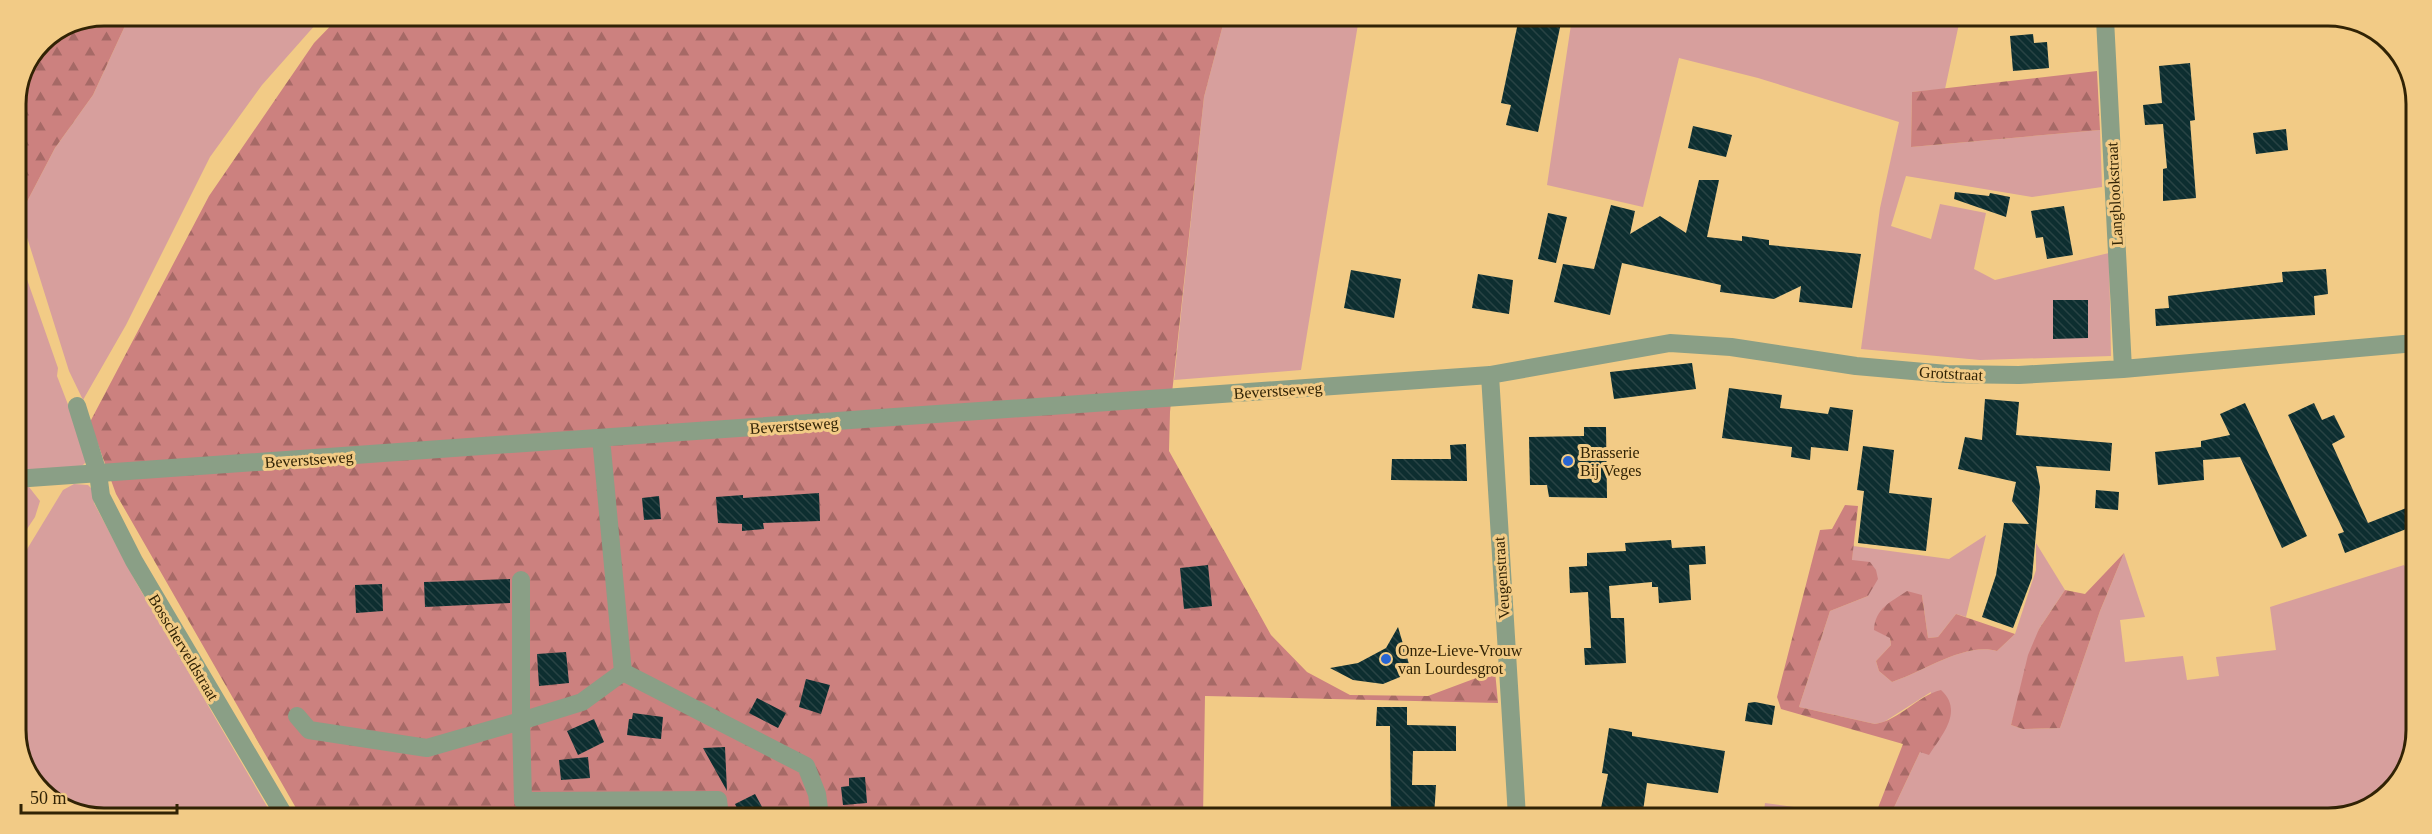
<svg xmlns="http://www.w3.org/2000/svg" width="2432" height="834" font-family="Georgia,serif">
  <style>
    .grass { fill: #d79f9d }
    .forest { fill: url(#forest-firs) }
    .building { fill: url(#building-back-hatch) }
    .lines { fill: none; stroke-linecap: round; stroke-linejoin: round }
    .minor { stroke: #8a9f86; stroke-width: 18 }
    .poi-dot { fill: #2865d2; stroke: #f2cb86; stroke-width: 2 }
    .labels { text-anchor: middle; stroke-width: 6; stroke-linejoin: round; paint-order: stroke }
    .street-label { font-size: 16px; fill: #312305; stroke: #f2cb86 }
    .poi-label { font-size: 16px; fill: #312305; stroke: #f2cb86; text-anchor: start }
    .rim { fill: none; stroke: #312305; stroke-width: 3 }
  </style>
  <defs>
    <pattern id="forest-firs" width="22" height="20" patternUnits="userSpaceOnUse" patternTransform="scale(1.5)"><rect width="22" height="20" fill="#cc817f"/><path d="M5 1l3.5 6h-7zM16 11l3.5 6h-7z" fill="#a66966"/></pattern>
    <pattern id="building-back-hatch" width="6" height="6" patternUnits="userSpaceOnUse" patternTransform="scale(1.5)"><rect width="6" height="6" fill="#0d2e30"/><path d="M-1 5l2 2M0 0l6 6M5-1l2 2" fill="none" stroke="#284344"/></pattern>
  </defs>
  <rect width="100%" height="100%" fill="#f2cb86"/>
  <path class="grass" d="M130,15H324L262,85L210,157L126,325L83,400L69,371L20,215L55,148L93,95Z
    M1225,17L1359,18L1301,370L1174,380L1204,97Z
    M1572,18L1960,19L1945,89L1912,92L1911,147L2100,130L2102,187L2032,197L1906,176L1891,226L1931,239L1940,204L1986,213L1974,269L1995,280L2109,253L2111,356L1980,360L1861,349L1880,208L1899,122L1758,78L1679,58L1643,207L1547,185Z
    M15,245L58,368L57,376L89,459L81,467L15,472Z
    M74,484L88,485L93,490L94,503L137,584L272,815L76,814L34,785L15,736V569L63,490Z
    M29,487L40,501L35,517L15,547V488Z
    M1986,535L1966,617L1956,614L1938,637L1928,638L1922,595L1890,638L1891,645L1876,661L1879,671L1892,682C1923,672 1965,642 1997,651L2015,634L2036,570V543L2065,590L2039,629L2011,725L2023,729L2060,728L2100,611L2124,553L2145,617L2120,620L2125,662L2183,656L2187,680L2219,676L2216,657L2276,650L2270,607L2404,565L2414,583L2412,758L2382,801L2329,819L1889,818L1920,752L1931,692L1884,722L1875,724L1799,707L1830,611L1868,596L1852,560L1853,546L1949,559Z
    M1765,803L1872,818H1763Z"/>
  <path class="forest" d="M104,15H130L93,95L55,148L20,215L15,199V98L41,41Z
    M341,15L1225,17L1204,97L1170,412L1169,451L1271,635L1307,672L1350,695L1428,696L1495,671L1498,703L1205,696L1203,817L300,815L116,494L90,422L209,196L314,43Z
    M2097,71L2100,130L1911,147L1912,92Z
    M1845,505L1858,506L1852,560L1870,562L1876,570L1878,579L1868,596L1830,611L1799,707L1875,724C1900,720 1917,696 1941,690C1964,711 1942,735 1929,755L1920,752L1889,818H1874L1903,744L1781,709L1777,697L1820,530L1832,529Z
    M2124,553L2100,611L2060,728L2023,729L2011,725L2028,655L2039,629L2065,590L2085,594Z
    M1907,591L1922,595L1928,638L1938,637L1956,614L2015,634L1997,651C1965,642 1923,672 1892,682L1879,671L1876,661L1891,645L1890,638L1874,630C1875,608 1891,602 1907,591Z"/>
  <path class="building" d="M1519,18H1562L1538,132L1506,125L1511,105L1501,103Z
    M2033,34L2034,43L2047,42L2049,68L2013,71L2010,36Z
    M2190,63L2195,120L2190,121L2196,198L2163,201V169L2167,168L2163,124L2145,125L2143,105L2162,103L2159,66Z
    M1693,126L1732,135L1726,157L1688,148Z
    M2286,129L2288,150L2256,154L2253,133Z
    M1699,180H1719L1707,237L1742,241V236L1769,240V245L1861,254L1852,308L1799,302L1801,286L1774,299L1720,292L1721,285L1622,263L1610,315L1554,302L1563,264L1594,269L1611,205L1635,211L1630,234L1660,216L1686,233Z
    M1955,192L1989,196L1990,193L2010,197L2006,217L1954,199Z
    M2064,206L2073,255L2047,259L2043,237L2036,238L2031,211Z
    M1548,213L1567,217L1556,263L1538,259Z
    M2326,269L2328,294L2314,296L2315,315L2156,326L2155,309L2169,308L2168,296L2283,282L2282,272Z
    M1351,270L1401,279L1394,318L1344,308Z
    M1478,274L1513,280L1509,314L1472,308Z
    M2053,300H2088V338L2053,339Z
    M1692,363L1696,389L1614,399L1610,372Z
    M1729,388L1782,395L1780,408L1828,414L1830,407L1853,410L1848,451L1811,447L1810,460L1791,457L1792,447L1722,438Z
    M1985,399L2019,402L2016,435L2112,443L2110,471L2036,466L2040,487L2032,578L2013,628L1982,617L1996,575L2004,523L2029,524L2012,501L2016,482L1958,469L1965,437L1982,440Z
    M2245,403L2307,536L2282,548L2240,457L2203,460L2204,480L2158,485L2155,452L2201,447V441L2230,435L2220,414Z
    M2314,403L2322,420L2334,415L2345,437L2332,444L2368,523L2414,505V526L2345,553L2338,534L2344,532L2288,415Z
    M1584,427H1606L1607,498L1549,497L1547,485H1530L1529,437L1584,436Z
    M1466,444L1467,481L1391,480L1392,459H1451L1450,445Z
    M1863,446L1894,450L1889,493L1932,498L1926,551L1858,543L1864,491L1857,490Z
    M2096,490L2119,492L2118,510L2095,508Z
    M819,493L820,521L763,523L764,529L742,531V524L718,523L716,497L743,495V498Z
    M659,496L661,519L644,520L642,498Z
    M1671,540L1672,548L1705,546L1706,564L1689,565L1691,600L1659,603L1658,587H1652V582L1609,586L1611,618H1624L1626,663L1585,665L1584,648H1591L1588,592L1570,593L1569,567L1587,566V553L1626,551L1625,543Z
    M1208,565L1212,606L1184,609L1180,568Z
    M510,579V603L425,607L424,582Z
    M382,584L383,611L356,613L355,585Z
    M1398,627L1409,664L1400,677L1383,684L1353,680L1330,668L1358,663L1386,648Z
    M566,652L569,683L539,686L537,654Z
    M806,679L830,685L821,714L799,707Z
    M757,698L786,713L778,728L749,713Z
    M1755,702L1775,706L1772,725L1745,721L1748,703Z
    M1377,707H1407V725L1456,726V751H1413L1412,785H1436L1434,817H1391L1390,726H1376Z
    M633,713L663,717L661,739L627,735L629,719H632Z
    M594,719L604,742L578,755L567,731Z
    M1609,728L1632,732V736L1725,751L1718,793L1647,783L1642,818H1599L1608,774L1602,773Z
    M725,747L727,791L703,748Z
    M588,757L590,778L561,780L559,760Z
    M865,777L867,803L843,805L841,787L849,786V778Z
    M755,794L767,816H741L735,804Z"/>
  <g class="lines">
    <path class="minor" d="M2105,19L2123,369
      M1490,375L1517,817
      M77,406L98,473L101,496L134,561L284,815
      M601,438L623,672L582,702L521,721L523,801L718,800L720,816
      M15,479L1490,375L1670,343L1731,347L1856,366L1947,374L2019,375L2123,369L2415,343
      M623,672L806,766L817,794L820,816
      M297,716L309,730L427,748L521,721V580"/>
  </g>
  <g class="poi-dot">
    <circle cx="1568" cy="461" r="6"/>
    <circle cx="1386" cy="659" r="6"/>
  </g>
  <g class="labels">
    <g class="street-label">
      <text transform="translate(2114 194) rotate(-93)" y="6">Langblookstraat</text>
      <text transform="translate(1951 373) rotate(3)" y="6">Grotstraat</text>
      <text transform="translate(1278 390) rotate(-4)" y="6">Beverstseweg</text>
      <text transform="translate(794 425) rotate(-4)" y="6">Beverstseweg</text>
      <text transform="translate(309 459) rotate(-4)" y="6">Beverstseweg</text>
      <text transform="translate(1501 578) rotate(-94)" y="6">Veugenstraat</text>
      <text transform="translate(184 647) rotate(59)" y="6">Bosscherveldstraat</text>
    </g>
    <g class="poi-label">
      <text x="1580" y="458">Brasserie<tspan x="1580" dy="18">Bij Veges</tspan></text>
      <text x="1398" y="656">Onze-Lieve-Vrouw<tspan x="1398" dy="18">van Lourdesgrot</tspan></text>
    </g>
  </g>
  <path d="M0 0H2432V834H0ZM104 26H2328A78 78 0 0 1 2406 104V730A78 78 0 0 1 2328 808H104A78 78 0 0 1 26 730V104A78 78 0 0 1 104 26Z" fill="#f2cb86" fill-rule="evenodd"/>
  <path class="rim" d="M104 26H2328A78 78 0 0 1 2406 104V730A78 78 0 0 1 2328 808H104A78 78 0 0 1 26 730V104A78 78 0 0 1 104 26Z"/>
  <path d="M21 804v9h156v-9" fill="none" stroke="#312305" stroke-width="3"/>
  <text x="30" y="804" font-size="18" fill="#312305" stroke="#f2cb86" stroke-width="4.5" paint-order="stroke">50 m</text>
</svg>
